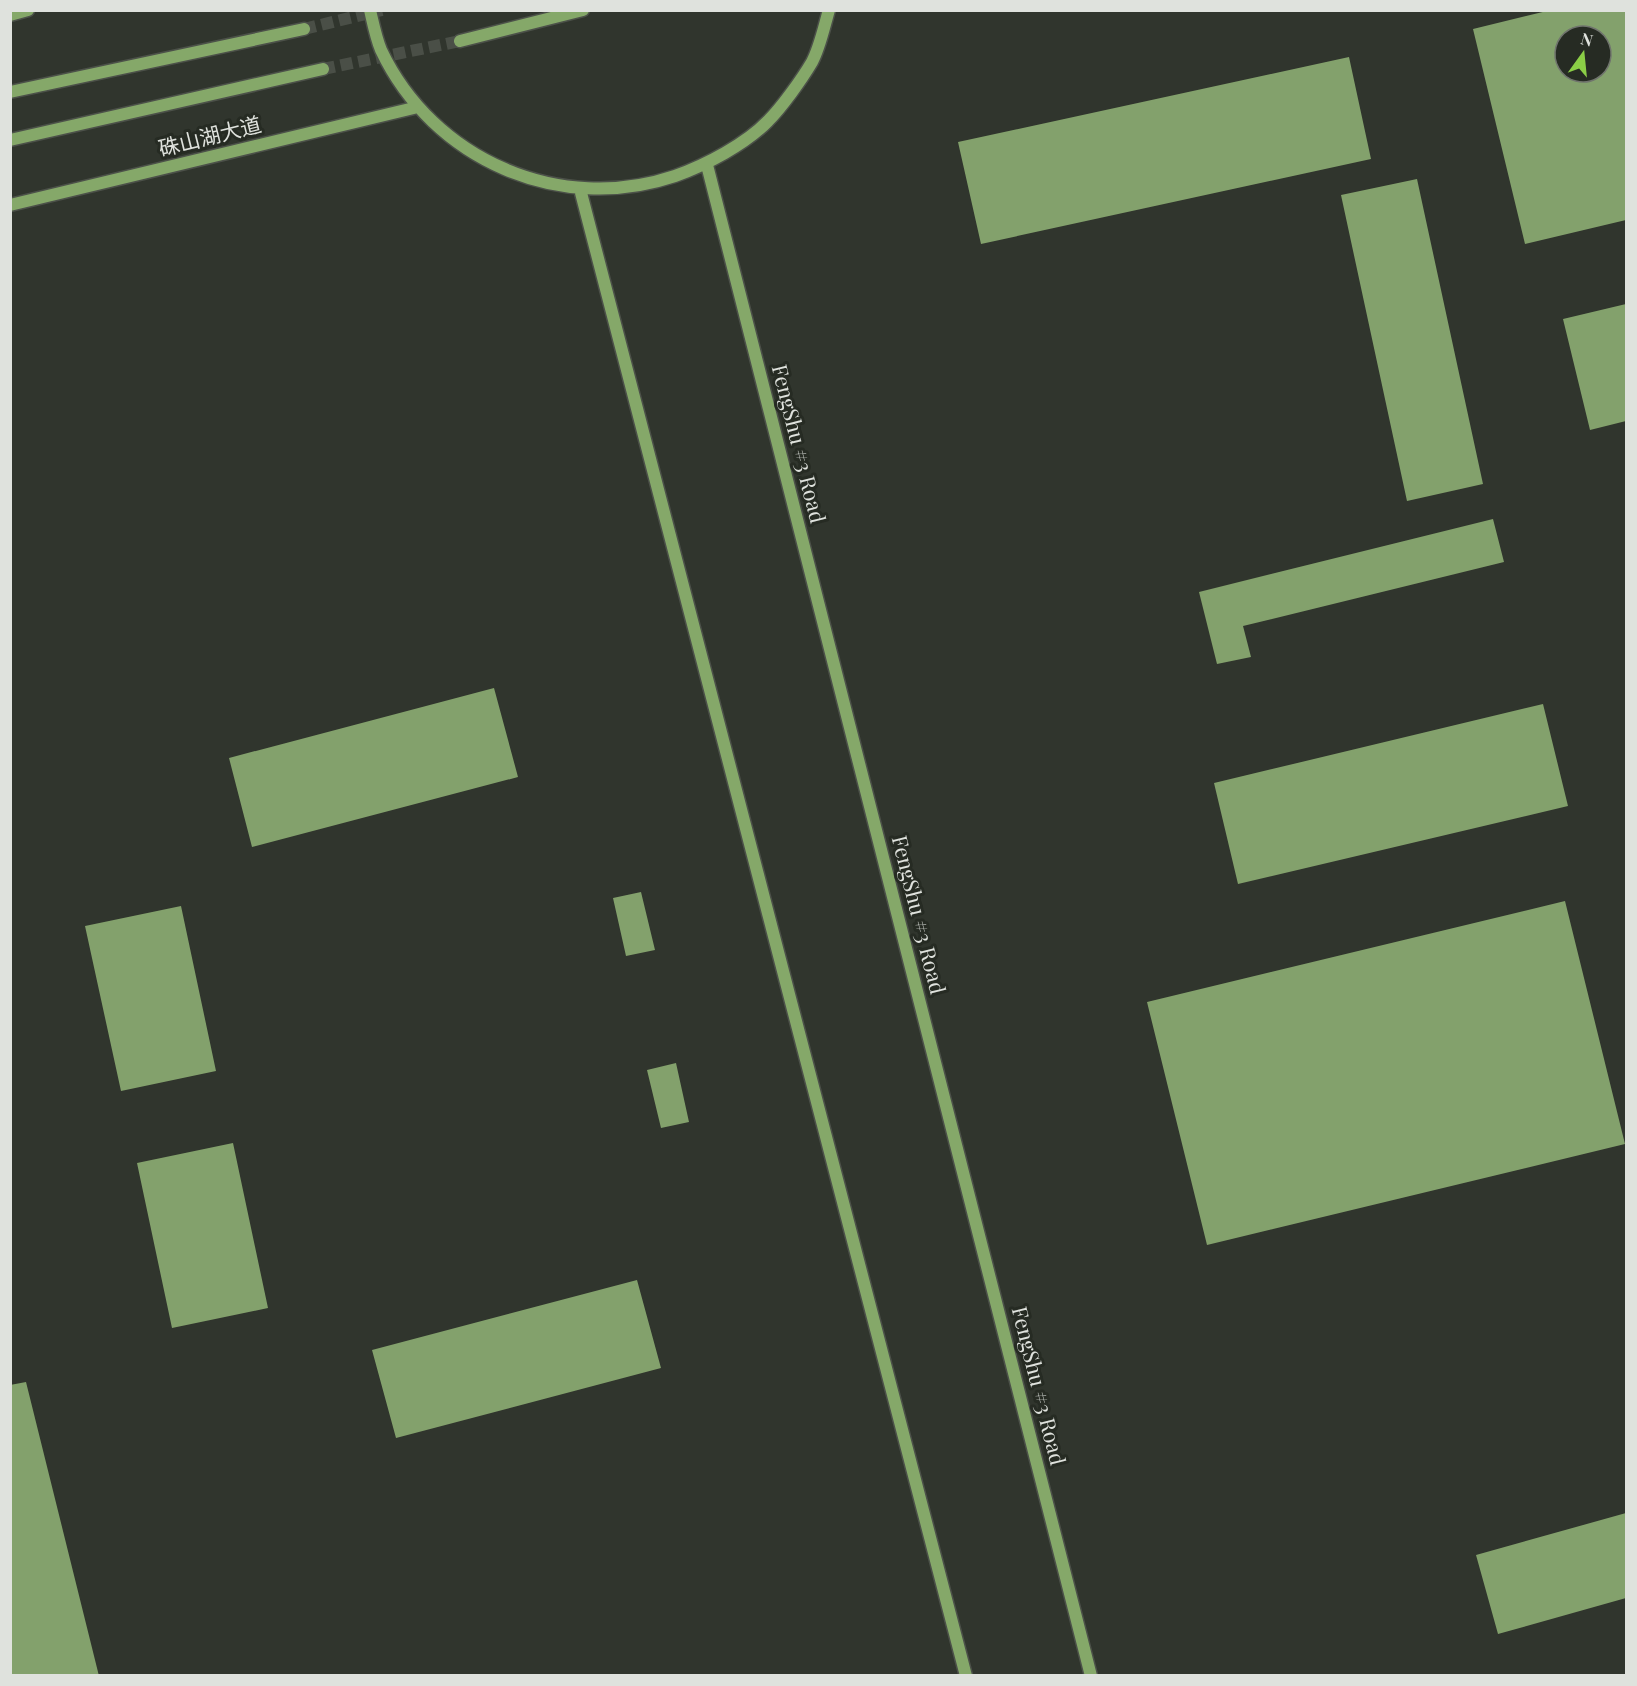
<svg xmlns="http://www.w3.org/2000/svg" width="1637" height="1686" font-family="'Playfair Display','Noto Sans SC',serif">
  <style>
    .building { fill: #83a16c; fill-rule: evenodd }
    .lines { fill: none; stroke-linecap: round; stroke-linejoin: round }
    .secondary-tunnel { stroke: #4a4f47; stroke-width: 12; stroke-dasharray: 12 6; stroke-linecap: butt }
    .secondary-casing { stroke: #4c5149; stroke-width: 15 }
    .secondary { stroke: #85a869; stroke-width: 12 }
    .labels { text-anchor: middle; stroke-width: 6; stroke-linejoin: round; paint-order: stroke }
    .street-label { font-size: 21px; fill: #dfe2dd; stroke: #262b23 }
  </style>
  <rect width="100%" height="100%" fill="#30352d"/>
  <path class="building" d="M1551,10H1626V220L1525,244L1473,29ZM1565,36H1601V72H1565Z
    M1349,57L1371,159L981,244L958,142Z
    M1417,179L1483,484L1407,501L1341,195Z
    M1626,304V421L1590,430L1563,319Z
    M1493,519L1504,562L1243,626L1251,657L1217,664L1199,592Z
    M494,688L518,777L252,847L229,758Z
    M1543,704L1568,806L1238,884L1214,783Z
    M641,892L655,950L626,956L613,898Z
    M1565,901L1625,1144L1207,1245L1147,1002Z
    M181,906L216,1071L121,1091L85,926Z
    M676,1063L689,1122L661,1128L647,1070Z
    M233,1143L268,1308L172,1328L137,1163Z
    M637,1280L661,1368L396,1438L372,1350Z
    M26,1382L99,1676H10V1385Z
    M1626,1513V1598L1498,1634L1476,1555Z"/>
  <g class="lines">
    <path class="secondary-tunnel" d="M304,29L382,10
      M323,69L460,41"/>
    <g class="secondary-casing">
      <path id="secondary" d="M370,10C373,23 376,38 381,50C433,160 560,215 675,176C706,165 746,144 768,121C782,107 802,79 812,62C820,47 824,27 829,10
        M10,15L28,10
        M460,41L583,10
        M10,92L304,29
        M10,140L323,69
        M707,165L1091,1676
        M580,189L966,1676
        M10,205L418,107"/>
    </g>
    <use href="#secondary" class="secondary"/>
  </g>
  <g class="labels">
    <g class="street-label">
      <text transform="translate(210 137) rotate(-14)" y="7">硃山湖大道</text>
      <text transform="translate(798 444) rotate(76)" y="7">FengShu #3 Road</text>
      <text transform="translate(918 915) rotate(76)" y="7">FengShu #3 Road</text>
      <text transform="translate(1038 1386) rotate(76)" y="7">FengShu #3 Road</text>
    </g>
  </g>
  <rect width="1637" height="1686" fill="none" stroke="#dfe2dd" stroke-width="24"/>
  <g transform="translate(1583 54) rotate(15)"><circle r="28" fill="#262b23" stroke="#70746d" stroke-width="1.5"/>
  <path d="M0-4.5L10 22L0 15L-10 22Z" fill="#8bce46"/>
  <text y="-9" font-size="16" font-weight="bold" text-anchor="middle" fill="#dfe2dd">N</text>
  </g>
</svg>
